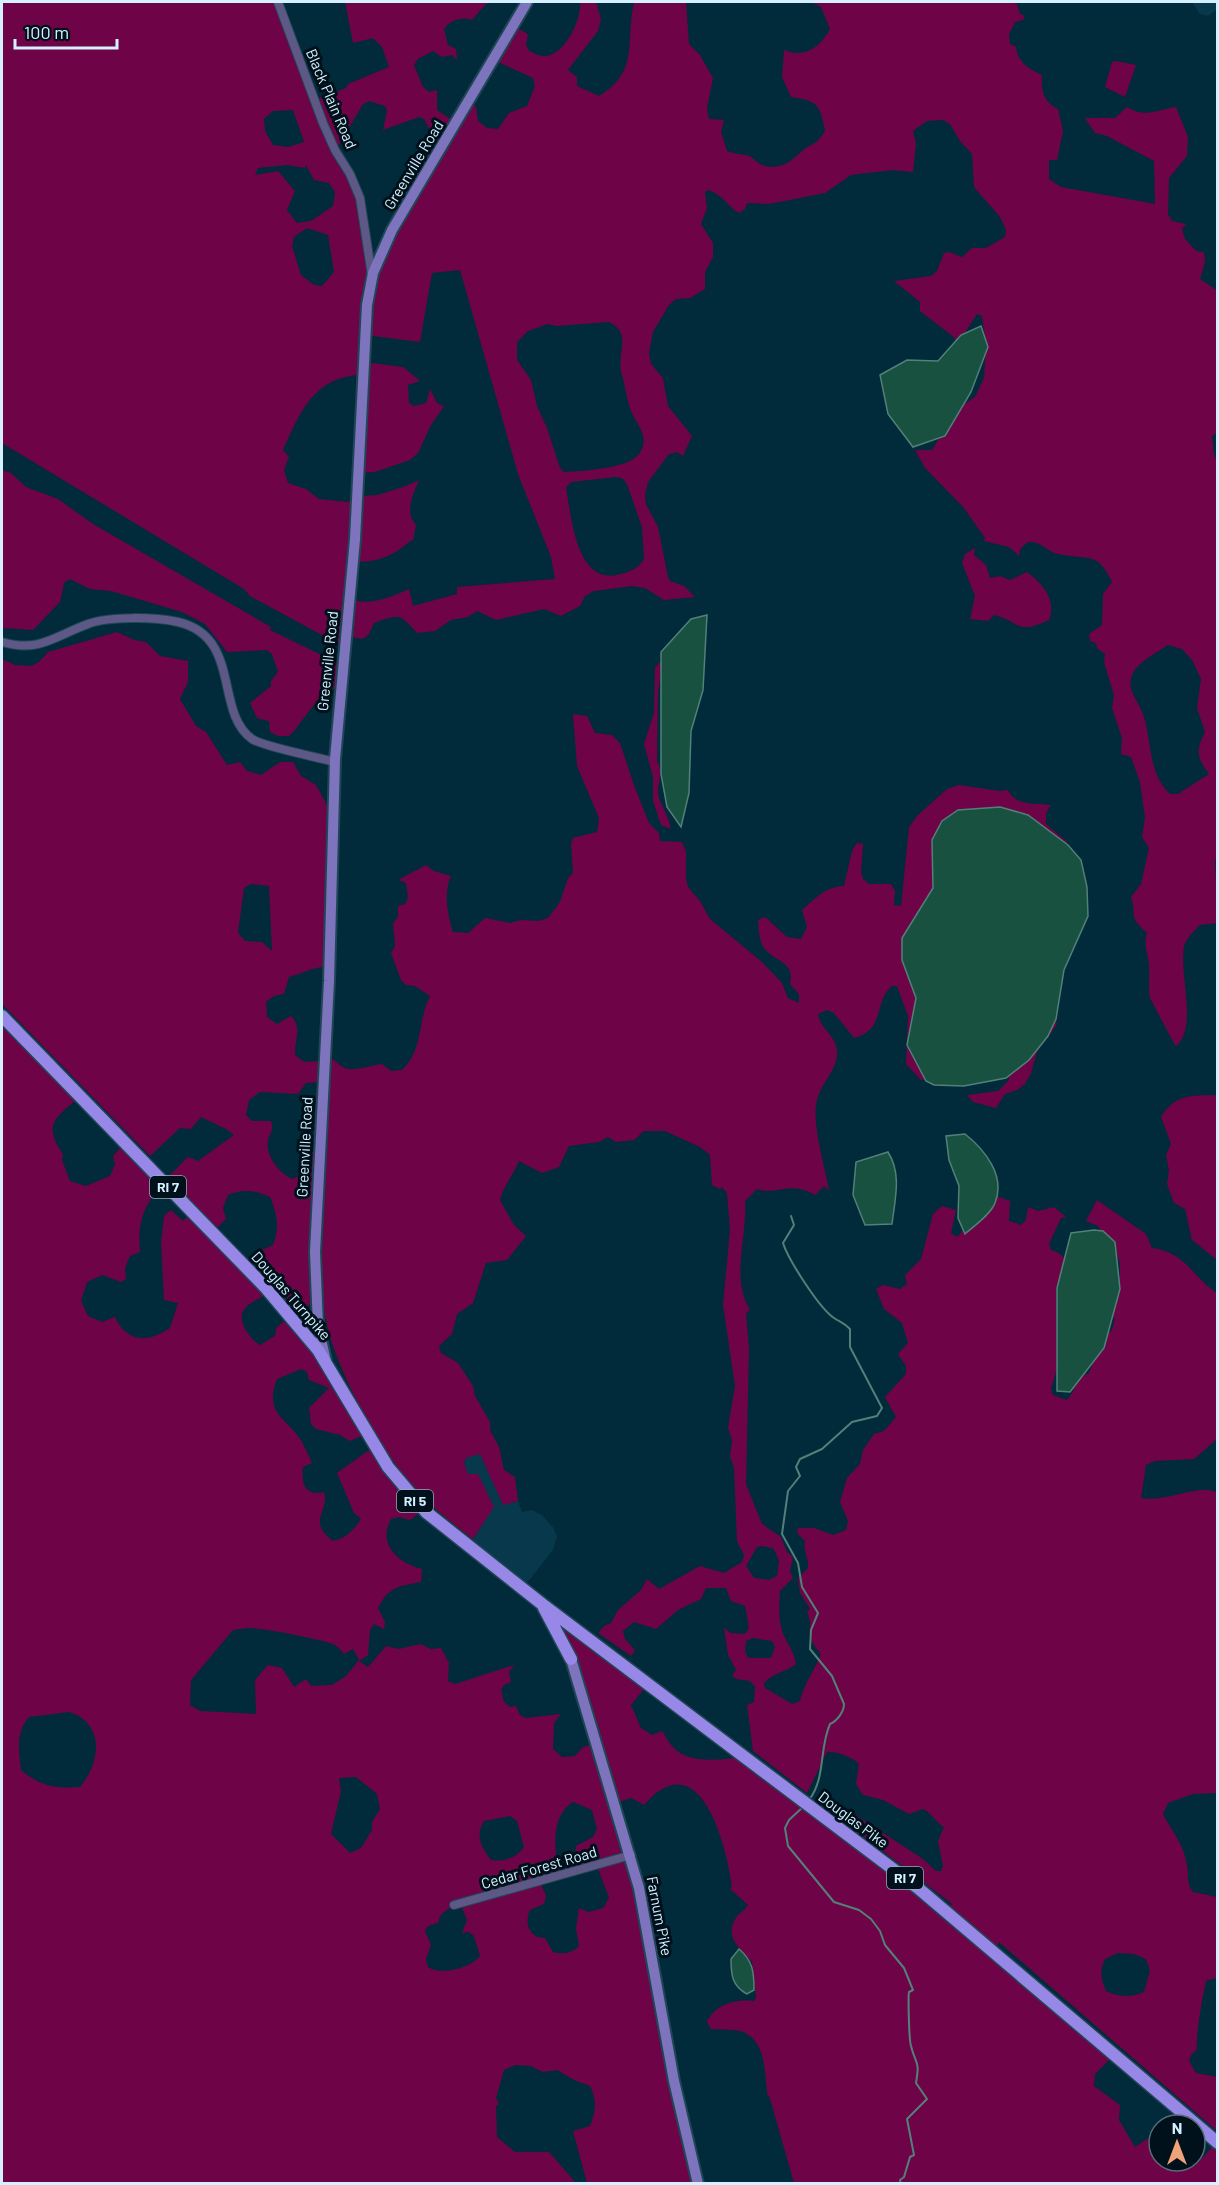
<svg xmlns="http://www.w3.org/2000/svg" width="1219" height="2185" font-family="Barlow,sans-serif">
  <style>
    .built { fill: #07384b }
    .green { fill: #6f0348; fill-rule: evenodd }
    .water { fill: #185140; stroke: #518179; stroke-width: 1.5 }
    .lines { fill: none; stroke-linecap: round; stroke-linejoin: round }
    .stream { stroke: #518179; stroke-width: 2 }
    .minor-casing { stroke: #1f4656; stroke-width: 10 }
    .secondary-casing { stroke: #1f4656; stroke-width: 14 }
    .primary-casing { stroke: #1f4656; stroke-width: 15 }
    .minor { stroke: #5e5886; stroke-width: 8 }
    .secondary { stroke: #7e73bd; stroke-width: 10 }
    .primary { stroke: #9787e7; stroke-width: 12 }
    .labels { text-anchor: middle; stroke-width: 6; stroke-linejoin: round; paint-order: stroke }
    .shield { fill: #00111b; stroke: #95aebb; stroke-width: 1.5 }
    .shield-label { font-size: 14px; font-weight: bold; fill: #d5f1ff }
    .street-label { font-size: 15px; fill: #d5f1ff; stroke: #00111b }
  </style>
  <rect width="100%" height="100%" fill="#012a3a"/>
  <path class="built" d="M1192,2H1217L1216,10L1208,16L1200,14Z
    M477,1453H480L503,1505L518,1501L522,1512L532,1510L542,1515L553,1527L557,1536L553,1550L523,1588L469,1545L483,1524L473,1476L468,1475L464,1463L466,1458Z"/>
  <path class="green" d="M2,2H279L316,100L346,88L348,84L389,67L382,47L373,38L353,43L345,2H491L485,5L472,20C463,16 450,20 444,29L448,45L456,49L457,60L452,55L442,57L433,51L418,59L414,65L423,87L429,92L437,90V110L455,122L468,103L476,106L478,121L487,128L498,129L509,113L527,106L535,86L533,78L496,61L513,26L528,34L526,45L529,51C533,52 538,56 543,56C564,58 582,19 580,2H596L601,19L598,31L568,70L577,77V86L599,96C640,71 625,43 634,2H686L689,44L700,55L713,78L707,108L709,119L724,120L721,132L727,151C734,154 739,154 746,155C752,156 757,163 762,165C778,171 791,162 801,152C812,142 815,147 825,131C820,104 818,101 791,97L782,77L784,50C805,59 820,47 830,29L821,7L811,2H1009L1017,4L1020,14L1025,16L1023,20L1015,22L1009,34L1010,44L1016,47C1018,63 1029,69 1042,75C1041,90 1043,102 1058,109L1063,131L1057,160H1049V179L1061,187L1155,204L1154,161L1107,136L1095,133L1085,118H1115L1127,107C1146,119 1158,109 1176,107L1188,137L1187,156L1169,178L1168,214L1172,221L1186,224L1182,229L1185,239L1196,251L1204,252L1205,262L1200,279L1218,291V432L1212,436L1214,455L1218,463V855L1215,861L1218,923L1200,925C1193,932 1186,938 1184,947C1179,974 1198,1029 1176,1046C1174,1044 1151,1000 1150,998C1148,987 1150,975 1149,965C1148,952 1143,947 1147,933C1126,913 1138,919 1131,897L1141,884L1149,848L1142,837L1145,818L1140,782L1131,757L1121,754L1122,738L1112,708L1114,695L1104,662L1105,654L1097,648L1096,643L1090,641L1089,634L1102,625L1103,594L1112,582C1097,549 1087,561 1058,554C1046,551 1042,541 1028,542L1020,549L1019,556L1009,547L984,541L985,538L964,508L925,468L915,450H932L957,409L975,397L984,378L986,345L982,316L977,314L955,348V338L920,311V302L894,281L931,276L937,271L944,253L949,252L962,257L972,248H986L1005,237L1006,230L1000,217L974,187L972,154L960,141L950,124L943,120L927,121L913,131L916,144L913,172L892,170L851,175L825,193L769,204L747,203L745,209L739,213C724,203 726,197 708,190L705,192L707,208L701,224L713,243V257L705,272V289L690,298L676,299L669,305L653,332L649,353L651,364L663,378L668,406L692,436L683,456L677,452L669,454L648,482L645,495L646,504L658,527L668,577L670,581L684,586L695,597L664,600L645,588L632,586L594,591L585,596L580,606L561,616L544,609L496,620L477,611L468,617L451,620L435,631L417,633C399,613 400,614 374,623L369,634L363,639L347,636L344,647L250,596L244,589L2,443ZM369,101L385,106L387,111L383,130L419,117L424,119L430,130L445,139L372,271L353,178L336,150L363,104ZM293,110L304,142L288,147L273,145L265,131L264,119L273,111ZM287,165L305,168L306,165L314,180L329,183L335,192L333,206L311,221L297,223L287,210L295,191L278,171L255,175L258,168ZM307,228L328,235L334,272L322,286L314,285L301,275L292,246L294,237ZM460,270L518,474L551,557L555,579L457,587V594L413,606L409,589C388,598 372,606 349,599L353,562C369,562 383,560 397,551C403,548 406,543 413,540L416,525C404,512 413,494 419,480L406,486L378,495L361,496L347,502L319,499L306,489L288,483L284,470L289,457L283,450C300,412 314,376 362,375L359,473L375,472L410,460L418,453L431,425L444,406L437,403L430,389L426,403L414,406L409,403L408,385L420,381L403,367L364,362L365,335L420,342L432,273ZM609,322C634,334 615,355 622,375C625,386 627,400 631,411C637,425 651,438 639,454C628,469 582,471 564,472L560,468L547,428L537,406L531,380L517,360V342L528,331L548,324L556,326ZM615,477L622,478L627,484L642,527L644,559C638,569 631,571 621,574C576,588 571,515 566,487L571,482ZM1168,645L1182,649L1192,660L1201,679L1197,708L1205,732C1196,751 1196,756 1209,774L1178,794H1170C1148,773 1152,743 1144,717C1141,705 1127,691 1131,678C1135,663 1156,653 1168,645Z
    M1116,61L1136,65L1125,97L1105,87L1112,62Z
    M2,470L11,473L26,487L58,499L93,524L271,627L270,630L342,665L340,688L325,690L294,731L289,736H278L270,732L269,721L257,718L250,703L271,686V681L278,672L272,654L267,650L227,652L205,624L182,612L111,591L90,589L70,579L64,583L60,602L33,630L2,628Z
    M975,548L974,555L986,565L990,578L1000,576L1010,580L1027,572C1042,583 1057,600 1049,620C1016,636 1020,621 994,615L988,621L970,619L975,596L962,563L965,554Z
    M117,632L134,640L146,642L160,656L188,661V682L180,699L196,726L206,732L227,765L240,762L247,771L261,775L280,762H293L301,776L316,785L334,818L325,967C312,967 302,974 289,977L284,994L274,996L266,1002L267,1017L277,1024L291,1016C303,1028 294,1040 295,1055L304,1062L321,1061L320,1082L306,1083L298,1094L260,1092L249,1100L246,1115L252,1121H271C274,1130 270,1133 268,1140C265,1155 279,1174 293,1179L304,1173L306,1152H316L312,1303L302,1309L291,1303L251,1258L258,1252L273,1245C280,1228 277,1213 270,1197C255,1190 243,1189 228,1195L223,1208L226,1219L214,1231L164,1181L188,1157L198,1161L234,1135L226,1129L201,1117L191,1129L180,1128L150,1156L2,1004V659L15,665L31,666L39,662L48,652ZM251,884L269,886L272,951L262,942L245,941L238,933L244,888Z
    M663,658L658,692L657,761C665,774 655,785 659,798C663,809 669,817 671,829L661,825L653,801V777L644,744L654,713L655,668Z
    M573,714L587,716L595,733L612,735L620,743L634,785L649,823L659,833L660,841L682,842L686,852V879L688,887L700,901L710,919L762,962L782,983L788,998L799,1003V994L790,984C795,961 776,963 764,948C759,941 759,930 758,920L765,917L787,937L801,939L807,927L802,910C816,898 825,887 844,886L852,851L857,843L863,844L861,872L863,879L869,884H891L895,891L894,905L901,906L909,827L917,816L947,789L959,785L1000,791L1008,790C1015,806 1035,803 1051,805L1046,813V824L1066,841L1082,885L1046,999L1057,1016L1056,1026L1037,1052L1031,1073L1025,1084L1017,1090L1005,1094L996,1108L973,1102L967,1095L998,1091L1009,1080V1072L921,1080L906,1064L908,1016L897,986H892C873,1002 886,1030 854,1038L834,1013L827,1010L818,1014C819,1027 835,1035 837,1050C839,1069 821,1082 817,1100C811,1121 825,1167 829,1191L824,1186L815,1195C790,1180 777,1196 757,1189L745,1201C748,1233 730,1280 750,1309L746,1314L749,1349L746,1484L762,1524L781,1537L787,1552L793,1557L790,1571L793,1578L780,1591C779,1605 778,1622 784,1636C789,1646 794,1652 796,1664C785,1673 774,1672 764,1683L765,1688L792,1704L800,1701C803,1686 815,1669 821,1654C800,1629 816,1634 807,1611L810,1609L800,1593L798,1578L808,1568C809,1557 803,1552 805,1541L797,1533L798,1528H814L833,1535L846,1530L848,1521L840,1502L847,1478L860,1464L863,1450L874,1434L884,1431L896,1417L885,1397L906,1374V1366L898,1354L908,1343L902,1323L884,1309L876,1289L883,1285L900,1289L907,1284L905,1275L921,1259L933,1214L942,1206L956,1210L951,1233L957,1237L993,1195L1010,1201L1009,1221L1021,1225L1026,1220L1028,1207L1038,1211L1054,1207L1066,1217L1061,1218L1049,1244L1051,1250C1065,1253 1075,1270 1073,1283L1056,1287L1057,1368L1051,1389L1053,1395L1067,1400L1073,1392L1075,1380L1089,1373L1101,1340L1112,1330L1115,1318L1107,1315L1108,1299L1117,1300L1119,1297L1120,1264L1115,1247L1105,1239L1098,1226L1086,1221L1097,1200L1146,1234L1152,1248C1186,1252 1193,1278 1217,1293V1439L1194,1459L1155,1461L1146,1465L1141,1498C1167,1503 1202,1482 1217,1493V1793L1193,1794L1168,1803L1163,1814C1172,1832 1184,1844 1187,1865C1189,1875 1186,1883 1193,1892L1217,1897V1978L1207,1980C1203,1988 1195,2043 1197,2049L1191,2055L1189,2061L1196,2073L1217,2077V2131L999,1942L996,1949L1112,2057L1095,2074L1094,2086L1120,2105L1119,2120L1135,2147L1150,2137H1159V2161L1164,2167L1174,2169L1183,2164L1195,2166L1213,2146L1217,2150V2183H794L769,2095L768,2098C764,2076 768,2039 740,2031C731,2029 720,2030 711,2029L707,2022C715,2004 736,1999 754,2001L756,1997L752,1962C740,1949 722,1936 738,1915C742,1911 745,1910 748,1905L730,1889L732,1886C726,1844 700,1741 644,1805L631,1798L616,1803L698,2183H587L573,2131L590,2126C596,2111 597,2100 590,2086L574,2080L557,2070L543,2072L531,2066L515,2065L504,2070L496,2098L499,2104L496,2106L497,2137L515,2152H549L576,2183H2V1021L78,1098C56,1118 42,1124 63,1154L62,1160L70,1181L86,1186L110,1176L115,1164L113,1156L124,1144L163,1185C143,1204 137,1225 140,1252L130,1256L125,1268L126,1279L121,1282L102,1275L87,1282L81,1301L88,1316L102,1322L115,1317C127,1343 148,1343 170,1328L178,1303L164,1300L161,1243L164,1216L171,1210L183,1221L191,1213L267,1293C260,1299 251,1302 246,1307C234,1318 250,1340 260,1345L275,1336L276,1328L288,1318L303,1337L364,1435L350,1441L340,1435L316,1429L311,1424L309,1408L329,1388L309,1380L307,1372L301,1369L277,1379C263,1415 288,1418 302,1442C305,1448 309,1456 312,1463L303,1467C301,1483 305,1497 324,1492C330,1512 306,1521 333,1541C345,1539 355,1529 361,1519L354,1513L337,1473L372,1448L422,1511L410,1520L399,1517L391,1519C377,1544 398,1563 422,1569L421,1582C397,1587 390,1586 378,1608L385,1622L384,1629L374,1624L370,1630L368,1655L359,1661L368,1667L386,1646L399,1649L420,1644L431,1649L441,1648L449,1663L448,1681L455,1684L514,1665L509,1672L511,1682L504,1685L501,1690L504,1702L510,1707L516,1706L520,1715L526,1718L561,1714L554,1723L553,1749L562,1757L575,1756L583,1747L597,1744L555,1618L647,1685L631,1705L641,1728L652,1735L662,1731C667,1738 669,1744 676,1750C691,1763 723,1761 742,1756L948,1909L952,1904L845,1822L854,1814L923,1859L936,1871H941L943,1866L938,1841L944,1827C936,1823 932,1813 923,1809L909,1814L883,1800L863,1795L856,1784L859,1764C853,1757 836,1751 827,1752L807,1793L753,1751L747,1705L754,1702L755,1687L750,1681L737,1679L732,1676L736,1670L728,1655L724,1628L731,1633L745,1634L749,1628L745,1606L731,1601L726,1588H706L701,1599L678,1610L656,1629L634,1622L623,1631L625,1639L635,1650L631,1656L598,1633L604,1626L611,1623L618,1610L641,1590L647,1579L659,1589L700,1566L724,1573L742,1562L744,1555L737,1541L734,1468L730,1456L732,1440L728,1428L735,1386L723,1305L730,1230L727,1193L722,1187L720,1189L712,1185L710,1155L700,1147L665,1131H644L634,1140L616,1142L608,1137L599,1142L569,1146L559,1167L542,1173L519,1161C513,1175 504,1185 500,1200L514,1225L526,1236L507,1260L486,1263L473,1303L457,1314L452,1334L439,1346L441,1353L458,1363L473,1386L475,1396L490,1422V1430L499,1447L504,1470L515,1477L518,1501L503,1505L480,1454L466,1458L464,1463L468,1474H478L494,1507L473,1539C451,1522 430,1506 412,1485C378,1446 333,1365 325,1315C319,1278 323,1238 324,1201C327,1154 329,1106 331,1059C338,1061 337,1064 343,1067C353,1073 369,1065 382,1064L391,1071L402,1070C424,1049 417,1022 430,996L415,986L406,985L401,980L391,953L395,946L393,923L398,917V906L405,904L408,898L406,883L398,880L426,865L434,871L451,876C443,893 448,916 453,932L468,933L485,918L510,923L521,920L539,921L548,918L560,902L568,878L573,873L571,844L573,838L597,832L599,818L577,766ZM762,1546L773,1548L779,1560L777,1576L769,1580L754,1578L746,1566L757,1547ZM248,1628C258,1627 324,1640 333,1644C337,1646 341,1650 344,1654L353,1649L359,1660L346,1676L332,1685L311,1686L306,1679L294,1687L282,1668L268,1665L255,1680L256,1714L200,1711L190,1705L191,1680L233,1630ZM753,1638L772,1641L775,1647L771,1658H748L745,1651L746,1641ZM69,1712C105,1723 101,1762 80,1787C55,1789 40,1786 21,1770C19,1750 15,1733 29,1717ZM356,1777L377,1794L380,1809L372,1822V1830L361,1848L350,1853L331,1834L341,1791L339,1778ZM573,1802L592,1810L597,1829L593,1837L576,1846L575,1857L580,1869L597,1866L609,1898L603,1908L589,1912L579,1908L576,1929L579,1946C573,1953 562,1955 553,1952L545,1938C529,1938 524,1923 530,1910L544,1904L546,1896L540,1882L560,1874C554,1852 550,1816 573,1802ZM510,1816L517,1821L524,1847C517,1858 503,1862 491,1860C481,1847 475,1836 484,1821ZM461,1905L467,1920L462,1933L469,1932L474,1936L480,1956C471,1968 441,1976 428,1967L426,1959L431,1945L425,1931L428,1926L438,1923C440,1911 450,1907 461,1905ZM1118,1953L1134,1954L1146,1959L1150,1971L1144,1992C1130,1998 1120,1997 1106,1991C1101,1978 1099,1972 1105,1959Z
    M1217,1095H1218L1217,1260L1192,1240L1185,1209L1174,1203L1167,1184L1169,1170L1166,1155L1171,1144L1161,1117C1176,1093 1192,1096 1217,1095Z"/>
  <path class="water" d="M981,326L988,347L971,392L945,436L913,447L888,414L880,375L907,360L938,361L961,335Z
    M707,615L703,690L691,731L689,793L681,827L667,807L661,774V652L691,619Z
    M1000,807L1028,815L1068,845L1081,860L1087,887L1088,916L1064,970L1056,1019L1048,1036L1029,1060L1006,1078L964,1086L934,1085L926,1081L907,1045L916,998L902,960V938L933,888L932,840L942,821L958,810Z
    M965,1134C985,1150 1006,1176 995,1203C991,1214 974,1226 965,1234L958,1218L959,1186L949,1160L946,1136Z
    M888,1152C902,1174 895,1199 892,1224L865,1225L853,1195L856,1162Z
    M1094,1230L1103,1231L1115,1242L1120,1289L1104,1348L1070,1392L1057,1391V1288L1071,1233Z
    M739,1949C753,1961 754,1972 754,1990L747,1994C732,1986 731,1975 731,1959Z"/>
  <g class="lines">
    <path class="stream" d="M791,1216L794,1225L783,1243C788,1259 819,1308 834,1318C840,1322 844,1323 850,1329V1347L882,1408L877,1416L852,1422L822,1449L800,1459L796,1467L800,1476L788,1491L782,1534L798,1563L802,1587L818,1613L811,1630L810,1649L832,1676L844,1704C844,1712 837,1721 830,1724C819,1748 826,1778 809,1800
      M804,1806L789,1820L785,1828L788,1846L834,1902L859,1910L871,1919L880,1931L885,1945L904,1968L913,1990L909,1992C908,1997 909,2040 911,2046C916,2066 920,2059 916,2083L927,2099L907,2119L914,2155L910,2157L904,2177L900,2180L901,2184"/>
    <g class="minor-casing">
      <path id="minor" d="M278,2L323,123L335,150L350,174L360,198L372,276
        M2,642C39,653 55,636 88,624C109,616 155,617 178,622C242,637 214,712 252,739C261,746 320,758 335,762
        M454,1905L631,1855"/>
    </g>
    <g class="secondary-casing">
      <path id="secondary" d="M326,1361L318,1326L315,1252L329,981L335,759L355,539L367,305L373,273L392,230L527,2
        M571,1659L639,1888L674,2081L698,2184"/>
    </g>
    <g class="primary-casing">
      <path id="primary" d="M2,1016L265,1287L318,1350L388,1467L426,1512L542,1604L918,1888L1218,2143
        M544,1608L571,1659"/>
    </g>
    <use href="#minor" class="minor"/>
    <use href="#secondary" class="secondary"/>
    <use href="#primary" class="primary"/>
  </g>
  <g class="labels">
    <g class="shield">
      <rect x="150" y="1176" width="36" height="22" rx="4.5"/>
      <rect x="397" y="1490" width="36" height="22" rx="4.5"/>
      <rect x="887" y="1867" width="36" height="22" rx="4.5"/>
    </g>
    <g class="shield-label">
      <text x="168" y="1192">RI 7</text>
      <text x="415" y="1506">RI 5</text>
      <text x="905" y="1883">RI 7</text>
    </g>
    <g class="street-label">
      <text transform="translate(331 99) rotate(67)" y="5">Black Plain Road</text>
      <text transform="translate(414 165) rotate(-59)" y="5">Greenville Road</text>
      <text transform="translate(328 661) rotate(-84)" y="5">Greenville Road</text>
      <text transform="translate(305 1147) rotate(-87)" y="5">Greenville Road</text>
      <text transform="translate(291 1296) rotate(49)" y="5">Douglas Turnpike</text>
      <text transform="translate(853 1820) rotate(37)" y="5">Douglas Pike</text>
      <text transform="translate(539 1868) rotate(-16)" y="5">Cedar Forest Road</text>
      <text transform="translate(659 1916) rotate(79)" y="5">Farnum Pike</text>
    </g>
  </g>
  <rect width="1219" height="2185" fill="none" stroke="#d5f1ff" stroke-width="6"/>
  <g transform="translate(1177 2143)"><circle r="28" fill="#00111b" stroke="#556b76" stroke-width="1.5"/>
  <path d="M0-4.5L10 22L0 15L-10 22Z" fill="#efa378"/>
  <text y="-9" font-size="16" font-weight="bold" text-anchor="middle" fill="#d5f1ff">N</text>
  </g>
  <path d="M15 39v9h102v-9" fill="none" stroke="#d5f1ff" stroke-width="3"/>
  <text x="24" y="39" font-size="18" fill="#d5f1ff" stroke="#00111b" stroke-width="4.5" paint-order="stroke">100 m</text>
</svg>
